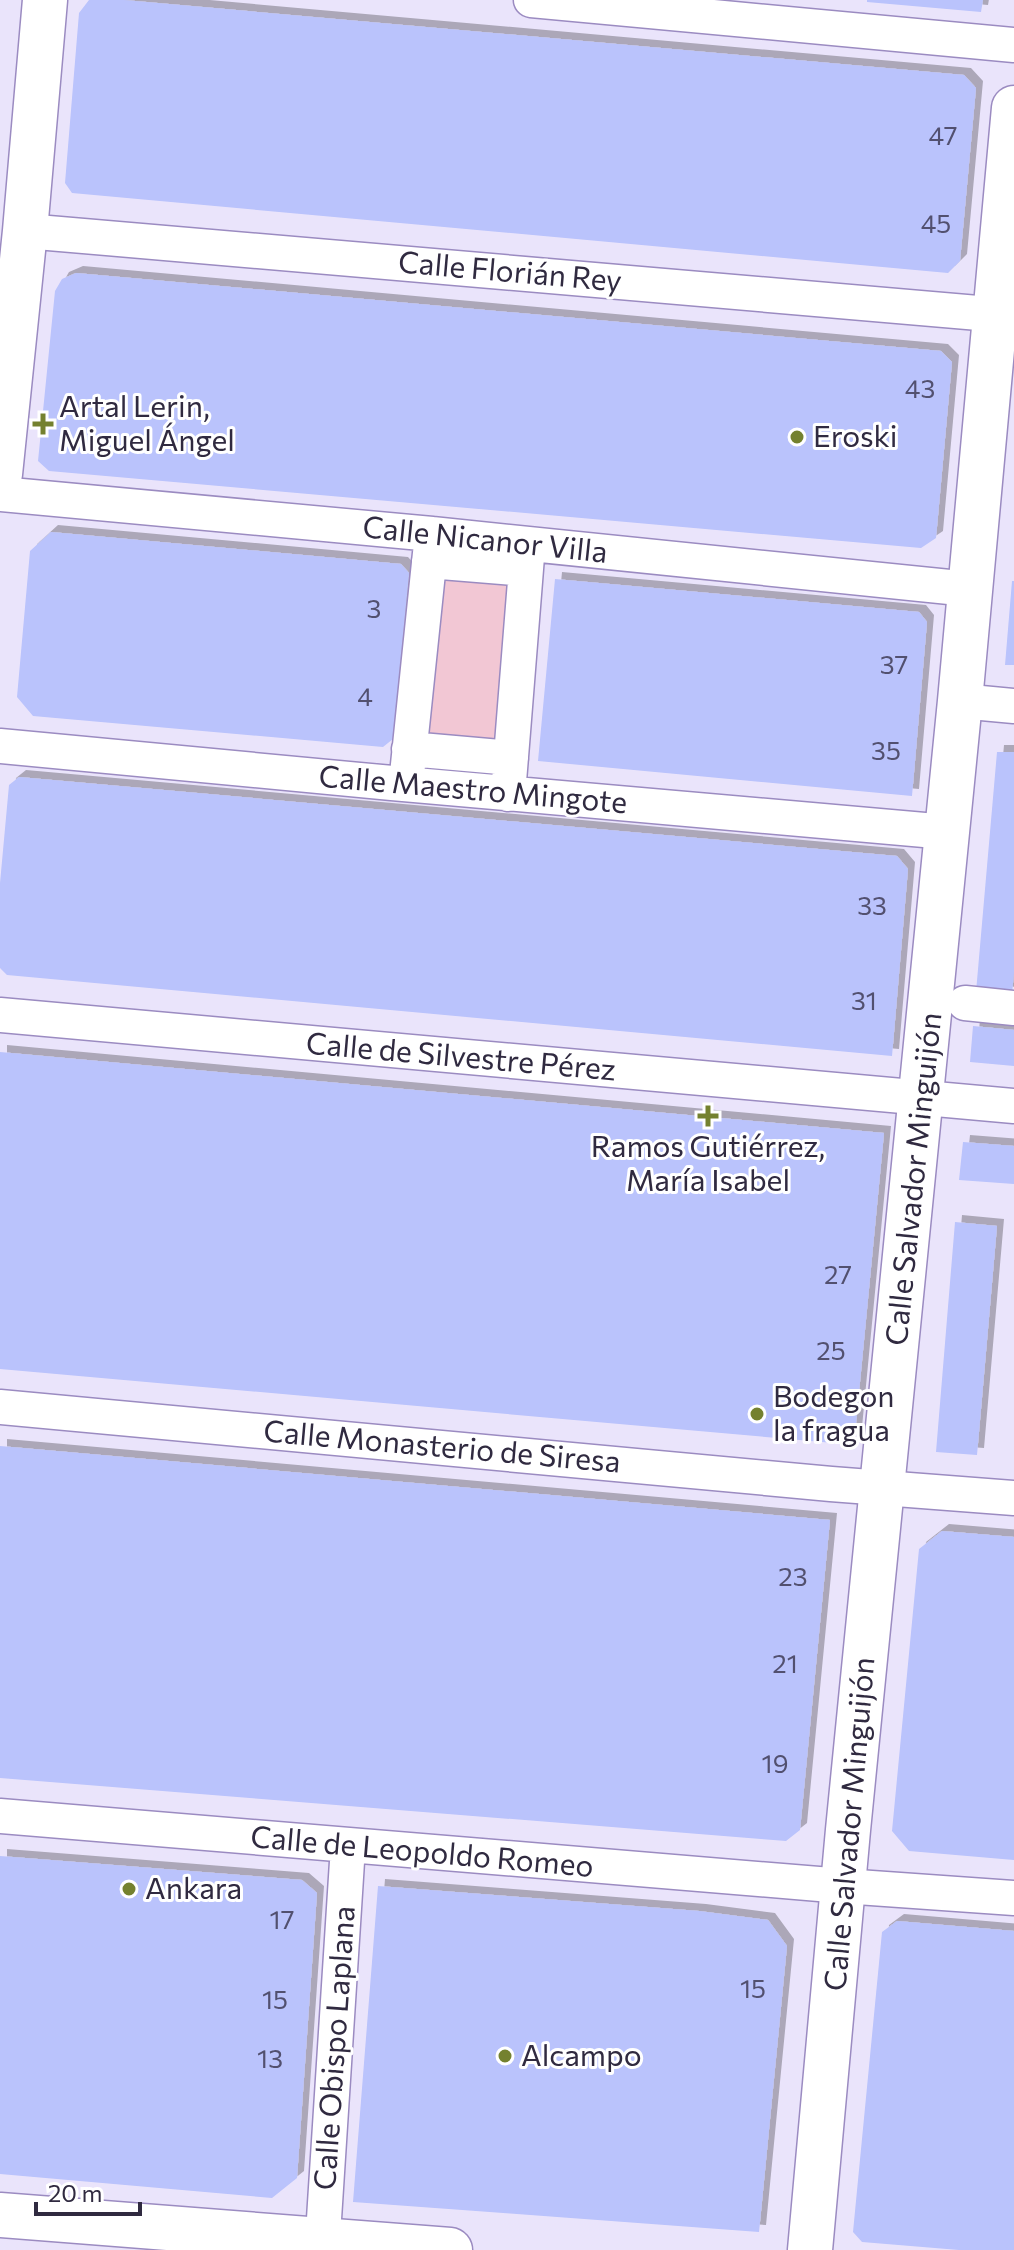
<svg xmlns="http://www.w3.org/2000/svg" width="1014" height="2250" font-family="Commissioner,sans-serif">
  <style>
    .green { fill: #f2c7d4 }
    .building { fill: #bac3fc; filter: url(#shadow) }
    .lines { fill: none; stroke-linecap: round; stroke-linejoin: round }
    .street-casing { stroke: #9b8bc1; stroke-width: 37 }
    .secondary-casing { stroke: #9b8bc1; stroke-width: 47 }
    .street { stroke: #fff; stroke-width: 34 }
    .secondary { stroke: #fff; stroke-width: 44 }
    .poi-dot { fill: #74812f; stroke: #fff; stroke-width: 3 }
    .labels { text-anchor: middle; stroke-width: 6; stroke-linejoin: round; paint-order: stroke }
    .number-label { font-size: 26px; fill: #52506f }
    .street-label { font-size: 30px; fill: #302a40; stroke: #fff }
    .poi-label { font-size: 30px; fill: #302a40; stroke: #fff; text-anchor: start }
  </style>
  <defs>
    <filter id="shadow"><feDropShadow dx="7" dy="-7" stdDeviation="0" flood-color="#0004"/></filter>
  </defs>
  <rect width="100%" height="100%" fill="#eae4fb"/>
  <path class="green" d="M438,572L513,577L499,751L422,744Z"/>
  <path class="building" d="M89,0H124L964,75L976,88L960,261L948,273L72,193L65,183L79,13Z
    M867,0H983L981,12L867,2Z
    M76,273L941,351L952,362L936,538L921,548L49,471L38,461L55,291L62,279Z
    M51,532L401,564L409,573L393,739L383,747L33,716L17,697L30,551Z
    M555,579L919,612L927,622L912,796L538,761Z
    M1012,581H1014V665H1005Z
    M997,752H1014V972L1012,994L976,992Z
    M19,777L897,856L908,869L892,1056L7,975L0,968V883L9,785Z
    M973,1026L1014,1030V1066L970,1062Z
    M0,1052L884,1133L855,1434L845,1444L0,1369Z
    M963,1142L1014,1146V1184L959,1180Z
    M955,1222L997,1226L977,1455L936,1452Z
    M0,1446L830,1520L800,1830L786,1841L0,1778Z
    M942,1531L1014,1537V1860L909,1851L892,1831L919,1549Z
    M0,1856L302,1880L317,1893L297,2178L272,2198L0,2174Z
    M378,1886L699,1911L768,1920L787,1946L759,2232L353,2202Z
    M897,1921L1014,1931V2250H959L862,2242L853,2232L882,1932Z"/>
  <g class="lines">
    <g class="street-casing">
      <path id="street" d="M531,0L1014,45
        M25,231L1014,316
        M0,494L432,534L969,589
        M429,561L526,569
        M960,701L1014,706
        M0,746L392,783L947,832
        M409,749L511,758
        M406,784L432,534
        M508,794L528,544
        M965,1003L1014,1008
        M0,1015L1014,1106
        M0,1407L831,1484L1014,1498
        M0,1816L843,1886L1014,1898
        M322,2250L348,1846"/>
    </g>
    <g class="secondary-casing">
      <path id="secondary" d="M0,474L25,231L45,0
        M0,2215L450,2250
        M810,2250L848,1830L960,701L1014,108"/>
    </g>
    <use href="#street" class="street"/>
    <use href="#secondary" class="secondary"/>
  </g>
  <g class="poi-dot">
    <path d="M39 412h8v8h8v8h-8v8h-8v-8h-8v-8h8z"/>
    <circle cx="797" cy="437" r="8"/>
    <path d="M704 1104h8v8h8v8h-8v8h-8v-8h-8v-8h8z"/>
    <circle cx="757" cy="1414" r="8"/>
    <circle cx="129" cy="1889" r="8"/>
    <circle cx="505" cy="2056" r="8"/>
  </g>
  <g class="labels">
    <g class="number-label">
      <text x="943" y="145">47</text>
      <text x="936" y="233">45</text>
      <text x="920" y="398">43</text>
      <text x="374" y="618">3</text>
      <text x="894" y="674">37</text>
      <text x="365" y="706">4</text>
      <text x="886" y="760">35</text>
      <text x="872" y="915">33</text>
      <text x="864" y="1010">31</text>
      <text x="838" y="1284">27</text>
      <text x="831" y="1360">25</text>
      <text x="793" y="1586">23</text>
      <text x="785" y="1673">21</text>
      <text x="775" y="1773">19</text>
      <text x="282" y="1929">17</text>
      <text x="753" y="1998">15</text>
      <text x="275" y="2009">15</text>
      <text x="270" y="2068">13</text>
    </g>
    <g class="street-label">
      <text transform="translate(510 272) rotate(5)" y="10">Calle Florián Rey</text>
      <text transform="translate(485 540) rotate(6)" y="10">Calle Nicanor Villa</text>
      <text transform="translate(473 790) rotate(5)" y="10">Calle Maestro Mingote</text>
      <text transform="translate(461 1057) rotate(5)" y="10">Calle de Silvestre Pérez</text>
      <text transform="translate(914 1179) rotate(-84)" y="10">Calle Salvador Minguijón</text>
      <text transform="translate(442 1447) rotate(5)" y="10">Calle Monasterio de Siresa</text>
      <text transform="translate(850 1824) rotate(-85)" y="10">Calle Salvador Minguijón</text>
      <text transform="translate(422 1852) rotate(5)" y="10">Calle de Leopoldo Romeo</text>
      <text transform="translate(335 2048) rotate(-86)" y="10">Calle Obispo Laplana</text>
    </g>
    <g class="poi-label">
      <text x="59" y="417">Artal Lerin,<tspan x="59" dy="34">Miguel Ángel</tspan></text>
      <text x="813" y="447">Eroski</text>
      <text x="708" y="1157" text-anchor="middle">Ramos Gutiérrez,<tspan x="708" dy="34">María Isabel</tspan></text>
      <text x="773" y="1407">Bodegon<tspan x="773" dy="34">la fragua</tspan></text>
      <text x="145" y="1899">Ankara</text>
      <text x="521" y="2066">Alcampo</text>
    </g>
  </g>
  <path d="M36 2202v12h104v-12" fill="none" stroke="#302a40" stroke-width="4"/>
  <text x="48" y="2202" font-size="24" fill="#302a40" stroke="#ffffff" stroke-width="6" paint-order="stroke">20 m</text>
</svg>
